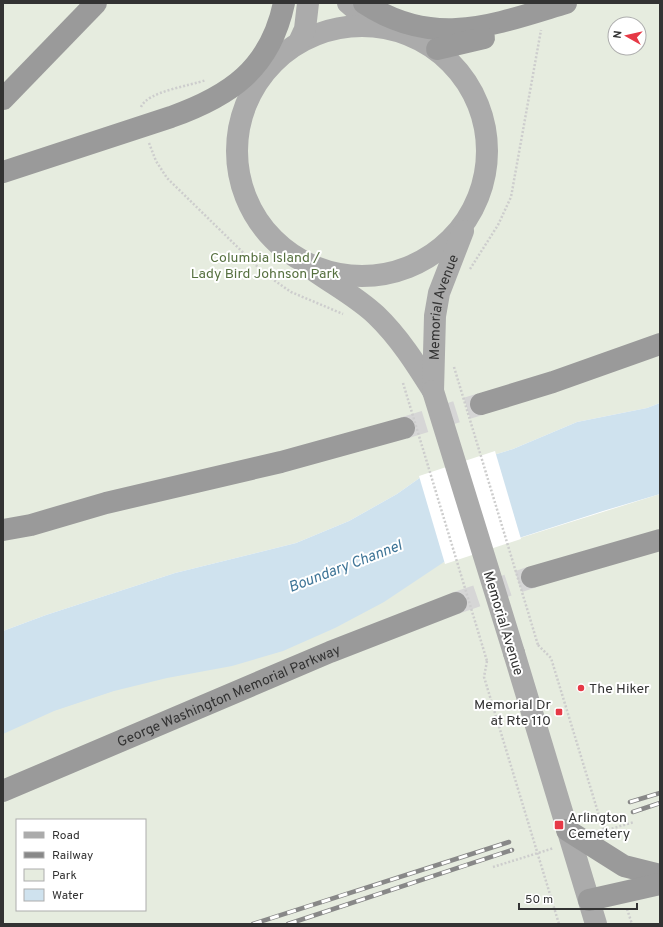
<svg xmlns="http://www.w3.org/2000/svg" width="663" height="927" font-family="Overpass,sans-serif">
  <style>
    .green { fill: #e6ecdf; fill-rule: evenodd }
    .water { fill: #cfe2ee }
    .pier { fill: #fff }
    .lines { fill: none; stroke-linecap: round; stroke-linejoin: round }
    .highway-tunnel { stroke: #d6d6d6; stroke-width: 22; stroke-dasharray: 22 11; stroke-linecap: butt }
    .path { stroke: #cdcdcd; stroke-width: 2.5; stroke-dasharray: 2 2; stroke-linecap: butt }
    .major { stroke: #ababab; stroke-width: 22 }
    .highway { stroke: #9a9a9a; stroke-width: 22 }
    .rail-casing { stroke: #888; stroke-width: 4.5 }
    .rail { stroke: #fff; stroke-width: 3; stroke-dasharray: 9; stroke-linecap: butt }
    .path-bridge { stroke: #cdcdcd; stroke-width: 2.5; stroke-dasharray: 2 2; stroke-linecap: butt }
    .major-bridge { stroke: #ababab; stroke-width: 22 }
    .poi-dot { fill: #e63946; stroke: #fff; stroke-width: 1.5 }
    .labels { text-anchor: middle; stroke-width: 4; stroke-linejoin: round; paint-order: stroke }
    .park-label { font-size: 14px; fill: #56703f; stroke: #fff }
    .street-label { font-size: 14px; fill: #333; stroke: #fff }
    .poi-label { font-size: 14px; fill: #333; stroke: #fff; text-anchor: start }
    .water-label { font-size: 15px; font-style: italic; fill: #3f7597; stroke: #fff }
  </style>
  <rect width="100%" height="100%" fill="#fff"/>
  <path class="green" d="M3,3H660V403L647,408L577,422L513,449L421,477L397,494L349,521L296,543L175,573L46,615L3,631ZM615,24H639V48H615Z
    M660,494V924H3V729L444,562ZM17,820H145V910H17Z"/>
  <path class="water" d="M660,403V494L603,511L444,562L384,602L335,628L283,651L232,666L167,678L114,691L54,711L3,734V631L46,615L175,573L296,543L349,521L397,494L421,477L513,449L577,422L647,408Z"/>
  <path class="pier" d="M495,451L521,539L445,564L419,476Z"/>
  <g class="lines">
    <path class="highway-tunnel" d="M404,428L481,404
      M456,603L532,577"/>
    <path class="path" d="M141,107C148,91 190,86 206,80
      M149,143L156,161L167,178L265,274L291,292L343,314
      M470,269L498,225L511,197L541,30
      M538,645L551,658L604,832
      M487,661L484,677L559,924
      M604,831L634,822
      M493,867L554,848
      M627,909L632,924"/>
    <g class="major">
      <path d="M348,3L369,21L383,27"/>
      <circle cx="362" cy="151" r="125"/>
      <path d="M299,42L305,29L308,3"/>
      <path d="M316,272C336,286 358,298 376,315C399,337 416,364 433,391"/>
      <path id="s1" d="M433,391L435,316L439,293L463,231"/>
      <path d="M514,653L596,924"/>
    </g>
    <g class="highway">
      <path d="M364,3C434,49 493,25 566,3"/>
      <path d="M437,49L484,38"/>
      <path d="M3,99L96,3"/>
      <path d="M3,172L171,117C230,96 270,69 284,3"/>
      <path d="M481,404L553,382L660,344"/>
      <path d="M3,530L31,525L106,503L281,462L404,428"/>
      <path d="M532,577L660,540"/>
      <path id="s2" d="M3,791L330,652L456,603"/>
      <path d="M567,830L624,866L660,875"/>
      <path d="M589,900L660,884"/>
    </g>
    <g class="rail-casing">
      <path id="rail" d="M630,802L660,793
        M633,812L660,803
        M253,924L509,842
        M288,924L512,850"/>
    </g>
    <use href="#rail" class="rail"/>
    <path class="path-bridge" d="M454,367L538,645
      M403,383L487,661"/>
    <path class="major-bridge" d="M433,391L514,653"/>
  </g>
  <g class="poi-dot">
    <circle cx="581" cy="688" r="4"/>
    <rect x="555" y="708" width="8" height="8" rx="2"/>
    <rect x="554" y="820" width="10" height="10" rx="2"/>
  </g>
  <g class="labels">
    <g class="park-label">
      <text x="265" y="262">Columbia Island /<tspan x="265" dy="16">Lady Bird Johnson Park</tspan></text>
    </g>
    <g class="street-label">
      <text dy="5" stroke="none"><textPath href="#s1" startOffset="85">Memorial Avenue</textPath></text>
      <text transform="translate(504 623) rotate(73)" y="5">Memorial Avenue</text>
      <text dy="5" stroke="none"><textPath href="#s2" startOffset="245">George Washington Memorial Parkway</textPath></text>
    </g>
    <g class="poi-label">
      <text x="589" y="693">The Hiker</text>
      <text x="551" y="709" text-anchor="end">Memorial Dr<tspan x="551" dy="16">at Rte 110</tspan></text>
      <text x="568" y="822">Arlington<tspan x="568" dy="16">Cemetery</tspan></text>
    </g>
    <g class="water-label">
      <text transform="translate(345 566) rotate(-21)" y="5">Boundary Channel</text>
    </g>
  </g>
  <rect width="663" height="927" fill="none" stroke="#333333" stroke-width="8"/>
  <rect x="16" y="819" width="130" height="92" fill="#ffffff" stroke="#adadad"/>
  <rect x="24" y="832" width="20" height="6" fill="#ababab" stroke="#adadad"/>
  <text x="52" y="839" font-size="12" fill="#333333">Road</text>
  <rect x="24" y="852" width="20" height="6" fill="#888888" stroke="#adadad"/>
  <text x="52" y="859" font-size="12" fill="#333333">Railway</text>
  <rect x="24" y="869" width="20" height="12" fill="#e6ecdf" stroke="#adadad"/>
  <text x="52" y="879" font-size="12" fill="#333333">Park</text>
  <rect x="24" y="889" width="20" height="12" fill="#cfe2ee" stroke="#adadad"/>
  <text x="52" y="899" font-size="12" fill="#333333">Water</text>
  <g transform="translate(627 36) rotate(278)"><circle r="19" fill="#ffffff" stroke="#adadad"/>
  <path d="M0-3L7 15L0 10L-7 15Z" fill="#e63946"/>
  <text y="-6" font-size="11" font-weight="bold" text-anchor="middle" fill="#333333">N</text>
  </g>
  <path d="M519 903v6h118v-6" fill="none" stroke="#333333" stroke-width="2"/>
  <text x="525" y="903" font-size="12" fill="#333333" stroke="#ffffff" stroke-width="3" paint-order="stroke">50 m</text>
</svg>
